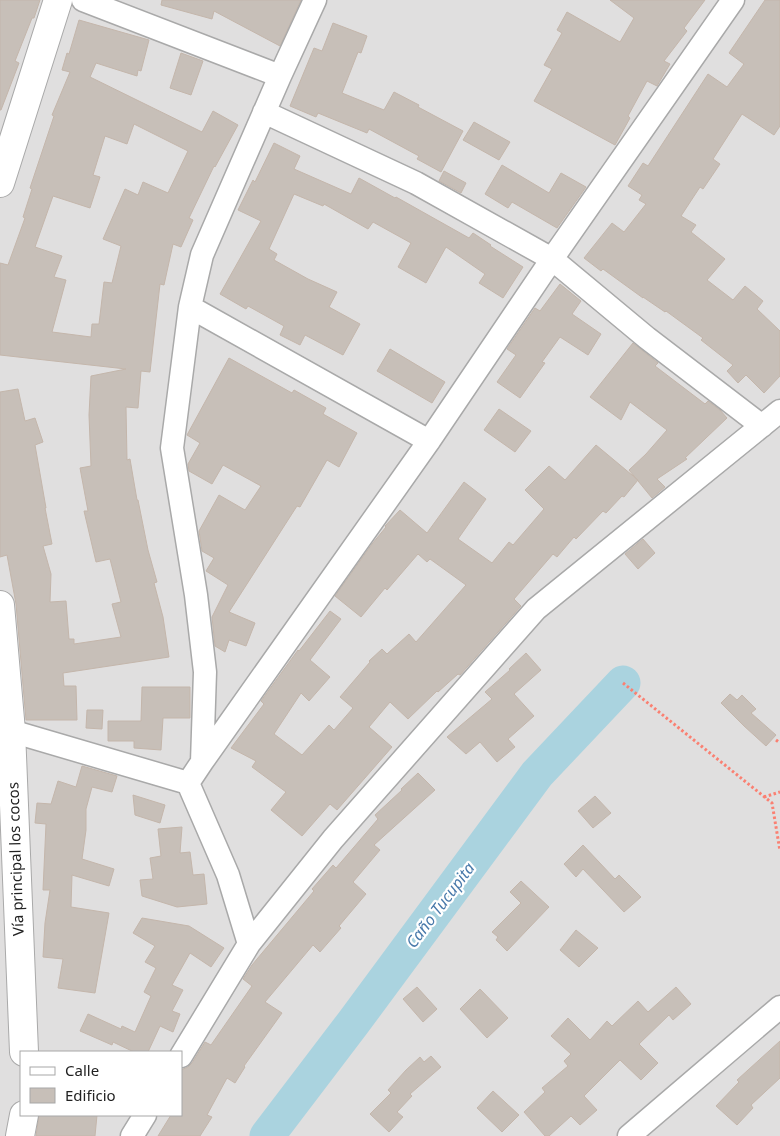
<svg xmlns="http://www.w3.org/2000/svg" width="780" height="1136" font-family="'Noto Sans',sans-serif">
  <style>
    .residential { fill: #e0dfdf; fill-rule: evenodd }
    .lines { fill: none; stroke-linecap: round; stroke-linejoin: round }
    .river { stroke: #aad3df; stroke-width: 35 }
    .building { fill: #c7bfb8; stroke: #c4b6ab; fill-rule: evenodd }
    .minor-casing { stroke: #a9a9a9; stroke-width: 25 }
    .tertiary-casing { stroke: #a9a9a9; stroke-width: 30 }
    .path { stroke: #fa8072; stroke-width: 3; stroke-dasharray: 2.5 2.5; stroke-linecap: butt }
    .minor { stroke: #fff; stroke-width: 22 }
    .tertiary { stroke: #fff; stroke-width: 28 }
    .labels { text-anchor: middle; stroke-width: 4.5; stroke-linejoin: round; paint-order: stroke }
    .street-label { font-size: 15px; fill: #222; stroke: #fff }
    .water-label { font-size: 16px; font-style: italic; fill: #4a7aab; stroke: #fff }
  </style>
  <rect width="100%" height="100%" fill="#f2efe9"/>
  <path class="residential" d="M0,0H780V1136H0ZM21,1052H181V1115H21Z"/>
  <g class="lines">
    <path class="river" d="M267,1136L353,1023L537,774L623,683"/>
  </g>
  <path class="building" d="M0,0H40L34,18H32L15,61L19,63L1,110H0Z
    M162,0H301L280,46L214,11L212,19L161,5Z
    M610,0H705L684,28L687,31L664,61L670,64L657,86L647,81L628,116L630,118L615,145L534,101L552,69L544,65L562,33L557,30L567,12L620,42L634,18Z
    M765,0H780V126L774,135L742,114L713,159L720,164L703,189L700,187L681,216L696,225L691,232L725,259L707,280L733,300L745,286L763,301L757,309L780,331V376L764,393L746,375L738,383L727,371L733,365L701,340L703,338L666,311L665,312L643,297V298L603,269L601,271L584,258L612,223L624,232L646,204L639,200L642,195L628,186L643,163L648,166L708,74L727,87L744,64L729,53Z
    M79,20L149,40L141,71L138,70L137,76L96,63L90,77L202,132L213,111L238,125L215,167L214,166L189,218L193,220L181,247L173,244L164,285L160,284L150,372L141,371L138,408L126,407L127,460L130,459L137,500H138L148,550L157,582L154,583L163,617L169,657L63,673L64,686H76L77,720H26L16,604L7,555L0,557V392L18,389L25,421L35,418L43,442L35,445L46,508H45L52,544L43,546L51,574L50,602L66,601L69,639H74V644L121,637L112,604L121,602L110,559L96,562L84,511H88L80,468L91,466L89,415L91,376L126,369L0,355V263L8,265L25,218L23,217L32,189L30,188L54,116L52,115L70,72L62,70L67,53L69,54ZM134,124L188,151L168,193L143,182L138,195L125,189L103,239L121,246L112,283L104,282L99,324H92L91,337L52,332L66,280L54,277L62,256L35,247L53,196L90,208L100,177L93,175L105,136L127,144Z
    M333,23L367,36L361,53L358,52L342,93L384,110L394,92L419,105L418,107L463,131L441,172L417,159L419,156L369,129L367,133L318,113L316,117L290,106L314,48L322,51Z
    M181,53L203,61L191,95L170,88Z
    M474,122L510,142L499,160L463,140Z
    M274,143L300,156L294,169L351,194L359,178L395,198L396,197L469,238L473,233L491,245L490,246L523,267L503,298L479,283L485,274L446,247L426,283L398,267L411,243L373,222L368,229L324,204L323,206L294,194L269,249L277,254L274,260L308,279L337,292L329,307L360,324L343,355L305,335L300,345L280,335L284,326L248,306L246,309L220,294L261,221L238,210L253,180L255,182Z
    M502,165L549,193L561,173L586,187L557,228L512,202L508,208L485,194Z
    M444,171L466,183L461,193L439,181Z
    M560,284L581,301L572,314L601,334L588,355L560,337L542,362L545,363L520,398L497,382L516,355L507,349L535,308L540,311Z
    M633,343L658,363L655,366L705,404L708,401L720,410L727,418L685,458L687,459L657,479L665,487L652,498L629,470L646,454L667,430L630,402L621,420L590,397Z
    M390,349L445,382L432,403L377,371Z
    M229,358L292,393L294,390L326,408L323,414L357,433L339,467L327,460L300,507L297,506L229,612L255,623L246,646L229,640L225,652L215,646L212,617L228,585L206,571L214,558L202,551L199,531L219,495L245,510L261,486L223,465L212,484L189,471L188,464L200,443L187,435Z
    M499,409L531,431L515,452L484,430Z
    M596,445L638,480L624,497L622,496L606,513L603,511L576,539L574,537L557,557L553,554L514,599L521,606L460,675L458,674L438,692L437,691L408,719L390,702L369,727L392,747L337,810L330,804L302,836L271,810L286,792L252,767L256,761L231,748L264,704L261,701L298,650L299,651L330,611L341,619L310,660L330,677L309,701L301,693L274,734L302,755L329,725L334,730L353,708L340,697L370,662L369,661L382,649L387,654L409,634L416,642L466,585L430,559L427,562L418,554L387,590L385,588L361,617L335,596L372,544L386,527L385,526L400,510L427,533L464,482L486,499L458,539L492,563L509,542L513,545L544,509L525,490L549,466L565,480Z
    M643,539L655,553L638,569L625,554Z
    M526,653L541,670L514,694L534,716L508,739L515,747L497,762L480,742L466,754L447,737L492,699L485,692L510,670L509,669Z
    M142,687H190V718H163L161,750L134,748V741H108V721H141Z
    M730,694L737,700L742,695L756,709L751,713L776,735L766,746L744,726L721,703Z
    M87,710H103L102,729L86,728Z
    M82,766L117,776L112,792L92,787L86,809V830L82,859L114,869L109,886L72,875L71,907L109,913L95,993L58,988L63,959L43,957L45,923L50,890H43L46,824L35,823L37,803L51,804L58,781L76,787Z
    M418,773L435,790L374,845L380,850L353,882L366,894L339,926L341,928L320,952L313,945L265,1002L282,1013L244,1066L245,1067L235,1083L227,1078L207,1115L212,1117L200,1136H158L171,1115H181V1070L188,1067L192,1063L205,1042L211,1045L252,986L243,979L252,965L314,891L312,889L333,865L336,868L378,819L375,815L402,790L401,789Z
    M133,795L165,805L160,823L135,815Z
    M595,796L611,813L593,828L578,811Z
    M182,827L180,853L190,852L193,875L204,874L207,904L177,907L142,896L140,880L153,879L150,858L161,856L158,829Z
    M583,845L615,879L619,875L641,897L624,912L583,869L576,877L564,864Z
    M521,881L549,907L507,951L496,940L498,937L492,932L521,903L510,892Z
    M142,918L189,926L224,948L211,967L190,953L172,985L183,990L172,1011L180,1014L173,1032L160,1026L148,1052H134L113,1042L112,1045L80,1031L88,1014L121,1029L122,1026L135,1032L151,996L144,992L156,968L145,962L155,946L133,933Z
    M576,930L598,948L579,967L560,950Z
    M417,987L437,1009L423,1022L403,999Z
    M676,987L691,1004L673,1020L669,1015L639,1044L658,1063L641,1080L620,1060L584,1096L597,1110L580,1125L571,1116L549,1136H545L524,1112L545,1092L542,1088L568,1066L564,1061L571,1054L551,1036L568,1018L590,1040L607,1021L612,1026L638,1001L648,1012Z
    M480,989L508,1018L487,1038L460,1009Z
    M780,1041V1078L751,1105L753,1108L737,1125L716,1106L739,1082L737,1080Z
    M431,1056L441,1067L410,1094L412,1096L397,1112L403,1117L389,1132L370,1114L391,1093L388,1090L406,1070L420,1057L424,1062Z
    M493,1091L519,1115L502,1132L477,1108Z
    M39,1115H97L95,1136H36Z"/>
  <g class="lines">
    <g class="minor-casing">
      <path id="minor" d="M83,0L280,76
        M264,112L416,183L552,259L647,338L762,426
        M190,307L429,441
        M11,731L188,783
        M202,762L429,441L552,259L733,0
        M249,944L228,875L188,783L202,762L205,672L196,595L172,448L190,307L202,255L280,76L315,0
        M181,1056L249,944L333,839L536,609L780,411
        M132,1136L145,1115
        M629,1136L780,1007"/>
    </g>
    <g class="tertiary-casing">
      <path id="tertiary" d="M0,183L58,0
        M0,605L11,731L24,1052
        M20,1136L24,1115"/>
    </g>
    <path class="path" d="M623,683L772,803L780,851
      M776,740L780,743
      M764,797L780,792"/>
    <use href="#minor" class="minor"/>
    <use href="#tertiary" class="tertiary"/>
  </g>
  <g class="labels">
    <g class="street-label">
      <text transform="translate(16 859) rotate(-92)" y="5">Vía principal los cocos</text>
    </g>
    <g class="water-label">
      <text transform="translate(440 905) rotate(-53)" y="6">Caño Tucupita</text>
    </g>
  </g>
  <rect x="20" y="1051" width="162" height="65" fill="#ffffff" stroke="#a7a7a7"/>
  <rect x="30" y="1067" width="25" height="8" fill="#ffffff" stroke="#a7a7a7"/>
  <text x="65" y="1076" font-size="15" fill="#222222">Calle</text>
  <rect x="30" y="1088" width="25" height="15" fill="#c7bfb8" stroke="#a7a7a7"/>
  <text x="65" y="1101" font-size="15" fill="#222222">Edificio</text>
</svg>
